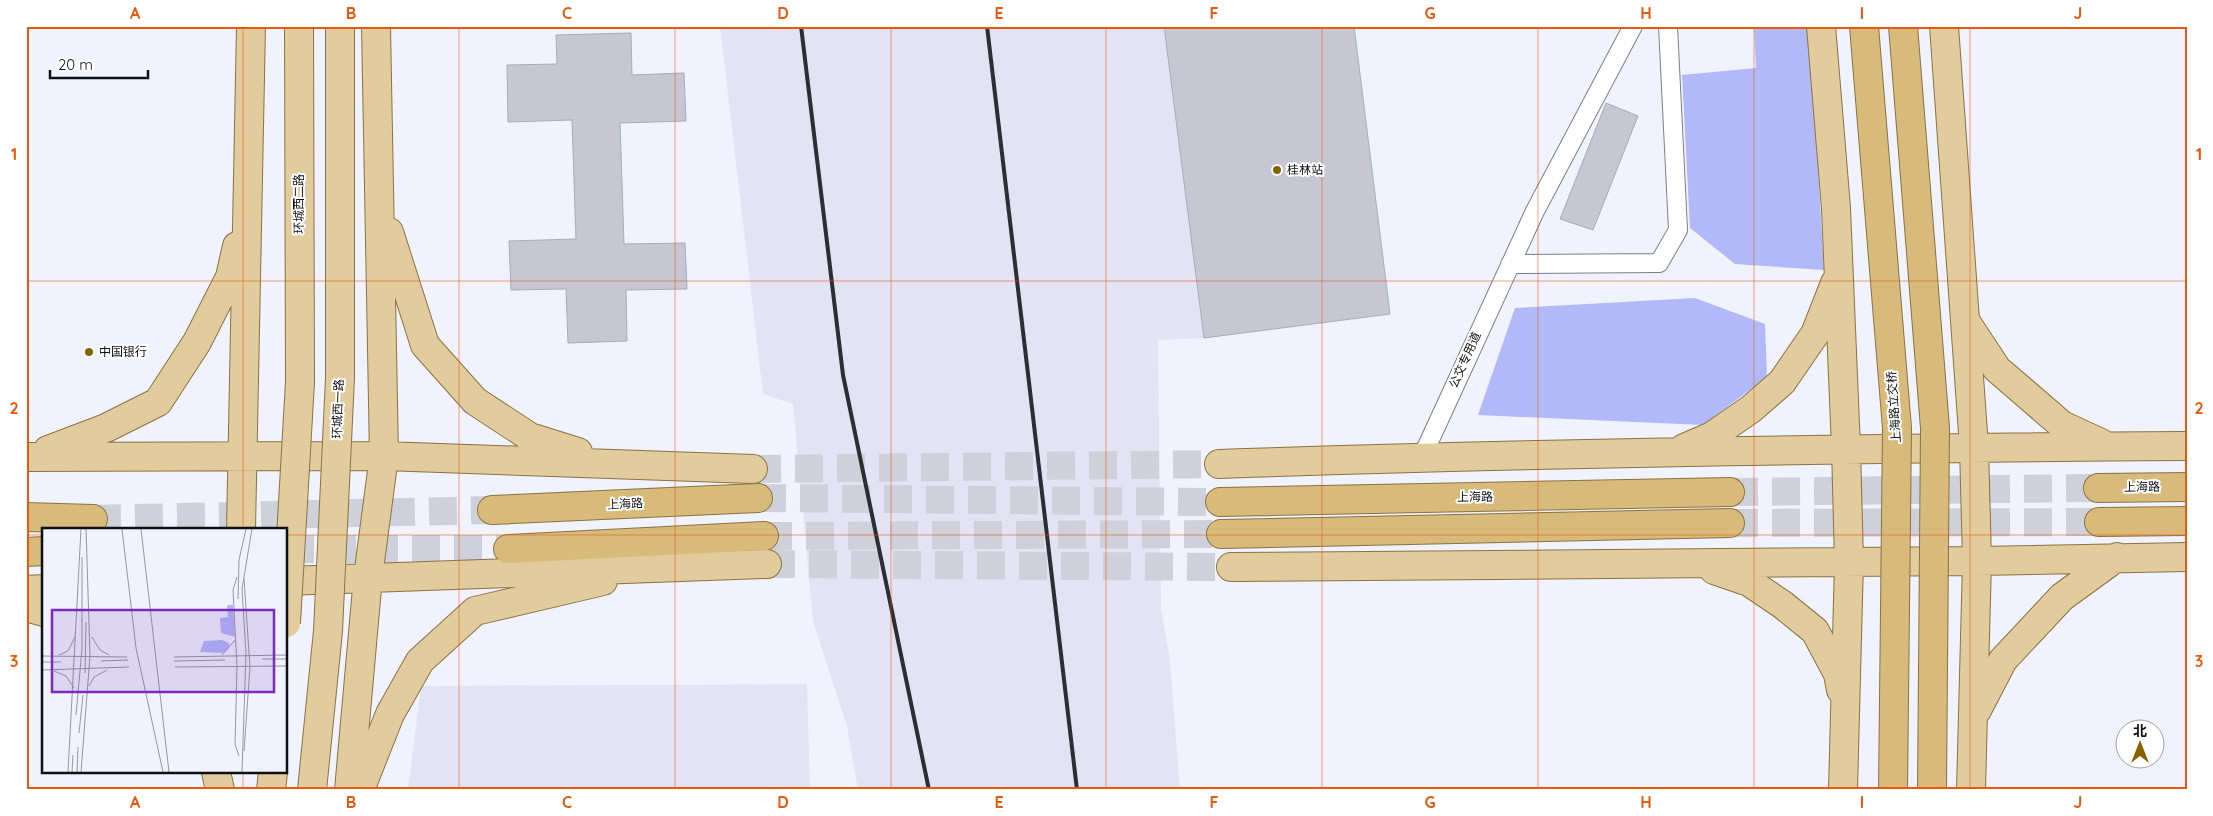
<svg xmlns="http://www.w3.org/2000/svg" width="2213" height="816" font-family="Quicksand,'Noto Sans SC',sans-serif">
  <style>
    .built { fill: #e2e4f6 }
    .green { fill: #b2b9f9 }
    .building { fill: #c6c7d2; stroke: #a9aab5 }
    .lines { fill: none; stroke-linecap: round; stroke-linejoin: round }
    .primary-tunnel { stroke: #ced0da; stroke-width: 28; stroke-dasharray: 28 14; stroke-linecap: butt }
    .trunk-tunnel { stroke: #ced0da; stroke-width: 28; stroke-dasharray: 28 14; stroke-linecap: butt }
    .service-casing { stroke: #7c7e88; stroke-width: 20 }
    .primary-casing { stroke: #8b7341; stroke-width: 30 }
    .trunk-casing { stroke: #8b7341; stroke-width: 30 }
    .service { stroke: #fff; stroke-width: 18 }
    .primary { stroke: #e2cb9c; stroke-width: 28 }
    .trunk { stroke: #d8ba7b; stroke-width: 28 }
    .rail { stroke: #2d2e33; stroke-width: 4 }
    .primary-bridge-casing { stroke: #8b7341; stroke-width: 30; stroke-linecap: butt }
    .trunk-bridge-casing { stroke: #8b7341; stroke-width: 30; stroke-linecap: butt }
    .primary-bridge { stroke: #e2cb9c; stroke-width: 28 }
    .trunk-bridge { stroke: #d8ba7b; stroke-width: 28 }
    .grid { fill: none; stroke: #e8590c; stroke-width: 1; stroke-opacity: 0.55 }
    .poi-dot { fill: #866300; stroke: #fff; stroke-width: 2 }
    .labels { text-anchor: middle; stroke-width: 4; stroke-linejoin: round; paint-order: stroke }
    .poi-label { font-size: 12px; fill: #0e0f13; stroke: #fff; text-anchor: start }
    .street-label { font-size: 12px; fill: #0e0f13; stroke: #fff }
    .inset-road { fill: none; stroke: #96979f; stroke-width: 1 }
    .view { fill: #7b2cbf; fill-opacity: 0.15; stroke: #7b2cbf; stroke-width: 2.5 }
    .inset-edge { fill: none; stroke: #0e0f13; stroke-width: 2.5 }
    .neatline { fill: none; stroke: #e8590c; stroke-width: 2 }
    .grid-label { font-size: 16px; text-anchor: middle; font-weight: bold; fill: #e8590c }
  </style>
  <rect width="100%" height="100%" fill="#f0f2fd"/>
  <path class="built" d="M720,26H1164L1204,338L1158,340L1161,608L1170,660L1180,790H858L847,727L813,621L793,404L763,394Z
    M807,684L810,790H408L421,686Z"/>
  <path class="green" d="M1754,26H1810L1824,270L1735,264L1690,228L1682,75L1756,68Z
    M1695,298L1765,324L1767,377L1703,425L1478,415L1515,308Z"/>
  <path class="building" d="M1164,26H1354L1390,314L1204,338Z
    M631,33L632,75L684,73L686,121L620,123L624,244L685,243L687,289L626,290L627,341L568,343L566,289L511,290L509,241L576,239L572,120L508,122L507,65L557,64L556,35Z
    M1606,103L1638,116L1593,230L1560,219Z"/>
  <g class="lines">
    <path class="primary-tunnel" d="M753,469L1219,464
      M767,564L1231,567"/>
    <path class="trunk-tunnel" d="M1730,492L2098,488
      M758,498L1220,502
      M93,519L492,510
      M1730,523L2099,522
      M764,536L1221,534
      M286,549H508"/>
    <g class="service-casing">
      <path id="service" d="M1510,264L1659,263L1678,230L1668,26
        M1422,457L1535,211L1633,26"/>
    </g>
    <g class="primary-casing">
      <path id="primary" d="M299,26L300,382
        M1821,26L1836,208L1846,448L1849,562L1843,790
        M1944,26L1974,447L1977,561L1971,790
        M389,232L425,345L475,401L530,437L578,452
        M1966,322L1997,369L2062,425L2101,443
        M1684,448L1712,436L1751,409L1782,382L1815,334L1835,283
        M48,450L106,428L158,402L197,342L230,277L237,246
        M26,457L384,456L753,469
        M1219,464C1542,453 1864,448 2187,446
        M241,530L251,26
        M1231,567L1977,561L2187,557
        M1714,570L1749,582L1783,605L1815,631L1838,674L1841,690
        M286,581L767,564
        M26,590L44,589
        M26,607L44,612
        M1977,710L2003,660L2062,597L2117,557
        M216,772L220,790
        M271,790L273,772
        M349,790L368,577L384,456L376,26
        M360,790L390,714L420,661L475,611L603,581"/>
    </g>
    <g class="trunk-casing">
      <path id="trunk" d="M2098,488L2187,487
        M1220,502L1730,492
        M492,510L758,498
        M26,517L93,519
        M2099,522L2187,521
        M1221,534L1730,523
        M508,549L764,536
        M26,552L44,551"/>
    </g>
    <use href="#service" class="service"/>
    <use href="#primary" class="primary"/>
    <use href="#trunk" class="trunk"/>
    <path class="rail" d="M801,26L843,375L929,790
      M987,26L1077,790"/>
    <g class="primary-bridge-casing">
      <path id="primary-bridge" d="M286,623L300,382
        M312,790L328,631L340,378V26"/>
    </g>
    <g class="trunk-bridge-casing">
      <path id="trunk-bridge" d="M1864,26L1897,428L1893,790
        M1903,26L1935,428L1932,790"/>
    </g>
    <use href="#primary-bridge" class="primary-bridge"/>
    <use href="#trunk-bridge" class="trunk-bridge"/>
  </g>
  <path class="grid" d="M243,26V530M459,26V790M675,26V790M891,26V790M1106,26V790M1322,26V790M1538,26V790M1754,26V790M1970,26V790M26,281H2187M26,535H44M286,535H2187M243,772V790"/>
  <g class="poi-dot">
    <circle cx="1277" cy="170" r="5"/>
    <circle cx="89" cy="352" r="5"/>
  </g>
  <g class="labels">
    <g class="poi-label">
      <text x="1287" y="174">桂林站</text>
      <text x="99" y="356">中国银行</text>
    </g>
    <g class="street-label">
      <text transform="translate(299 204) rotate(-90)" y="4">环城西二路</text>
      <text transform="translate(1465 360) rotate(-66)" y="4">公交专用道</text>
      <text transform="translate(1894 407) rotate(-94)" y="4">上海路立交桥</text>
      <text transform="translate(338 409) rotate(-88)" y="4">环城西一路</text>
      <text transform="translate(2142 487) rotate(-1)" y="4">上海路</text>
      <text transform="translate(1475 497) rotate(-1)" y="4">上海路</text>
      <text transform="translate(625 504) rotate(-3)" y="4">上海路</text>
    </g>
  </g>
  <g transform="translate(42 528)">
    <rect width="245" height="245" fill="#f0f2fd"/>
    <path d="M185,77H191L193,109L179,105L178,90L186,89ZM180,112L187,115V120L181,125L158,124L162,113Z" fill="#b2b9f9"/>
    <path class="inset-road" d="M80,1L94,120L121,244M99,1L127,244M195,49L191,62L195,139L193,216L197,228M202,51L208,139L202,223M196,71L197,32L204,1M50,109L58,122L67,127M17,127L26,123L33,109M180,127L193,112M0,128L85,129M132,129L245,127M220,131H245M59,133L86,132M132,133L183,132M0,134H19M133,139L245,138M0,142L87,139M12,143L24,148L32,160M43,145L44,94M47,158L52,149L65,142M34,187L40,121V29M37,205L41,167M26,244L39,1M30,244L31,227M35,244L36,219M39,244L48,128L44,1M200,244L204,125L200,61L210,1"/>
    <path class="view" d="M10,82H232V164H10Z"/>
    <rect width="245" height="245" class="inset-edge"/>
  </g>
  <rect width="2213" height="816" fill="none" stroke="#ffffff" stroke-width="55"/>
  <g transform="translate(2140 744)"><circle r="24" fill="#ffffff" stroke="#9f9fa1"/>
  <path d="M0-4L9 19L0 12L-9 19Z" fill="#866300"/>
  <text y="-8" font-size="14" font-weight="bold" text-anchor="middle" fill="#0e0f13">北</text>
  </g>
  <path d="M50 70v8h98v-8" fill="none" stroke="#0e0f13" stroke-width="2.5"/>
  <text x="58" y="70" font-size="15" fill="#0e0f13" stroke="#ffffff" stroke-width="4" paint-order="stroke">20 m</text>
  <rect x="28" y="28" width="2158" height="760" class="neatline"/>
  <g class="grid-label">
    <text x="135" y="19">A</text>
    <text x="351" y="19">B</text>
    <text x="567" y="19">C</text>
    <text x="783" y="19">D</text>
    <text x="999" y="19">E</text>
    <text x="1214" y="19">F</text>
    <text x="1430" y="19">G</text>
    <text x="1646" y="19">H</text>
    <text x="1862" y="19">I</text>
    <text x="2078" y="19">J</text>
    <text x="14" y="160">1</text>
    <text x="2199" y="160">1</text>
    <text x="14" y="414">2</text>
    <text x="2199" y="414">2</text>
    <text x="14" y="667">3</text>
    <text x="2199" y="667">3</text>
    <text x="135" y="808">A</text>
    <text x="351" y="808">B</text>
    <text x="567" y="808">C</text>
    <text x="783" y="808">D</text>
    <text x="999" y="808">E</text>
    <text x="1214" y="808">F</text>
    <text x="1430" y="808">G</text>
    <text x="1646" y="808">H</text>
    <text x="1862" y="808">I</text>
    <text x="2078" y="808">J</text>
  </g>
</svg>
